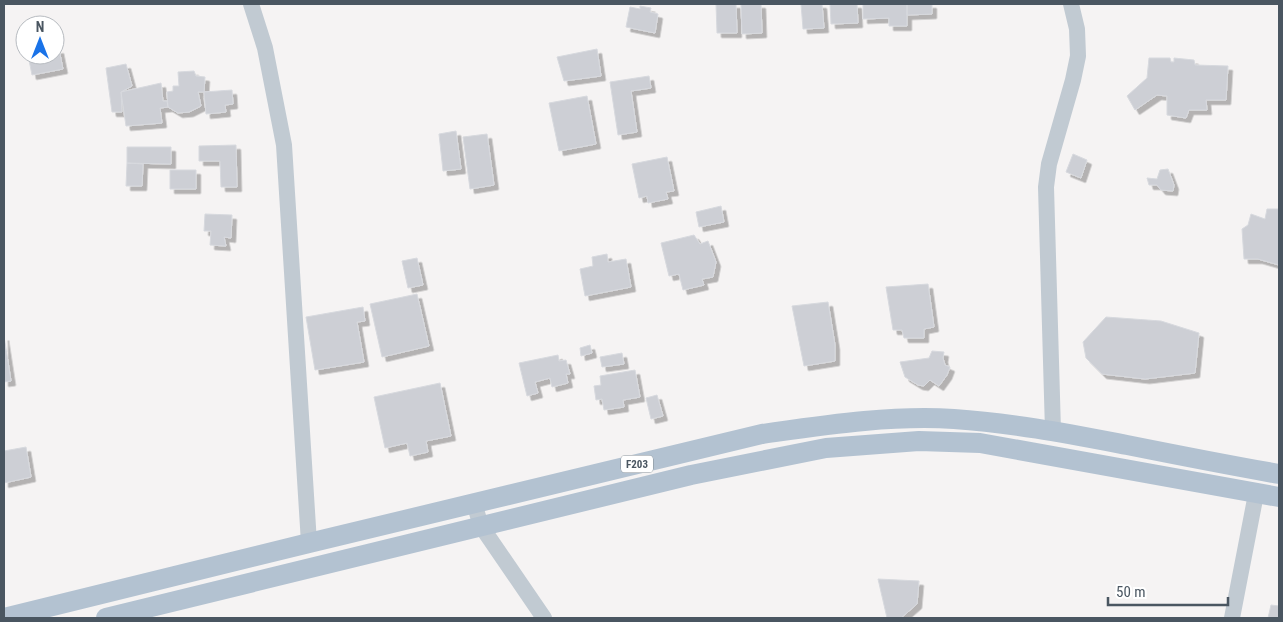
<svg xmlns="http://www.w3.org/2000/svg" width="1283" height="622" font-family="'Roboto Condensed',sans-serif">
  <style>
    .building { fill: #cdcfd5; stroke: #d7d9de; filter: url(#shadow) }
    .lines { fill: none; stroke-linecap: round; stroke-linejoin: round }
    .minor { stroke: #c1cad2; stroke-width: 16 }
    .major { stroke: #b3c2d1; stroke-width: 20 }
    .labels { text-anchor: middle; stroke-width: 5; stroke-linejoin: round; paint-order: stroke }
    .shield { fill: #fff; stroke: #808990; stroke-width: 1 }
    .shield-label { font-size: 11px; font-weight: bold; fill: #4a5661 }
  </style>
  <defs>
    <filter id="shadow"><feDropShadow dx="4.5" dy="4.5" stdDeviation="0" flood-color="#0004"/></filter>
  </defs>
  <rect width="100%" height="100%" fill="#f5f3f3"/>
  <path class="building" d="M716,4H736L737,33H717Z
    M741,4H761L762,33L742,34Z
    M801,4H822L824,28L803,29Z
    M830,4H857L858,23L831,24Z
    M863,4H907V26H889V18L863,19Z
    M907,4H932V14L907,15Z
    M640,6L651,8L650,12L658,14L655,33L626,27L630,7L640,9Z
    M59,49L63,69L32,75L28,55H55V50Z
    M597,49L601,76L564,81L557,57Z
    M1149,58H1170L1171,62H1174V58L1194,60L1195,65L1228,66L1226,100H1206L1207,110H1189L1186,118L1167,115V96L1157,95L1135,110L1127,96L1147,78Z
    M126,64L132,86L121,92L122,112H112L106,68Z
    M194,71L196,76L205,77L204,92H198L201,106L189,112L178,113L168,107L167,92L173,91V86H179L178,72Z
    M649,76L651,88L631,91L637,132L618,135L610,82Z
    M161,83L163,101H167L168,107L160,108L162,123L126,126L121,92Z
    M232,90L233,104L225,105L226,112L206,114L204,92Z
    M587,96L596,144L559,151L549,103Z
    M456,131L461,169L443,171L439,134Z
    M487,134L494,185L470,189L463,137Z
    M236,145L237,187H221L220,161H199V146Z
    M127,147H171V164L127,163Z
    M1073,154L1087,160L1081,178L1066,172Z
    M667,157L674,191L666,192L668,199L648,203L647,196L639,198L632,164Z
    M127,163L143,164L142,186H126Z
    M1168,169L1174,185L1173,191L1161,190L1157,185H1149L1147,178L1157,179L1160,170Z
    M170,170H196V189H170Z
    M721,206L724,222L699,227L696,212Z
    M1267,209H1279V265L1258,259H1244L1242,229L1248,225L1251,214L1265,219Z
    M205,214L232,215L231,238L224,237L226,246L210,245L211,231H204Z
    M694,235L700,244L708,241L716,262L713,277L702,279L704,285L683,290L679,274L669,276L661,243Z
    M607,254L608,262L626,259L631,287L585,296L580,269L593,266L592,257Z
    M417,258L423,285L408,288L402,261Z
    M928,284L934,327L924,329V338H904L902,330H893L886,287Z
    M417,294L429,346L382,357L370,304Z
    M828,302L835,345V361L804,366L792,306Z
    M363,307L365,321L357,322L364,362L315,370L306,317Z
    M1106,317L1161,321L1199,333L1195,373L1145,379L1102,374L1086,358L1083,342Z
    M4,336L11,381L4,382Z
    M590,345L592,353L581,356L580,348Z
    M932,351L944,352L943,358L945,365L950,367L947,375L939,386L930,380L924,386L918,385L905,377L900,362L929,358Z
    M622,353L624,364L602,367L600,357Z
    M558,355L559,361L566,360L570,374H566L568,383L552,387L550,378L535,382L538,393L527,396L519,363Z
    M635,370L640,397L623,400L624,407L604,410L602,399L596,400L594,386L601,385L600,376Z
    M440,383L451,436L426,441L428,452L410,456L407,443L385,448L374,397Z
    M657,395L663,416L651,419L646,398Z
    M26,447L31,477L4,483V451Z
    M878,579L919,581L917,604L901,618H887Z
    M1271,605L1279,606V618H1268Z"/>
  <g class="lines">
    <path class="minor" d="M251,4L265,48L284,145L309,543
      M1053,431L1046,187L1049,164L1073,80L1078,56L1077,29L1071,4
      M474,503L481,526L544,618
      M1232,618L1256,494"/>
    <path class="major" d="M4,618L309,543L762,434C826,425 890,415 954,419C1013,423 1069,434 1127,445C1177,455 1228,465 1279,474
      M106,618L691,475L826,448L919,441L980,443L1279,497"/>
  </g>
  <g class="labels">
    <rect class="shield" x="621" y="455.5" width="32" height="17" rx="4"/>
    <g class="shield-label">
      <text x="637" y="468">F203</text>
    </g>
  </g>
  <rect width="1283" height="622" fill="none" stroke="#4a5661" stroke-width="10"/>
  <g transform="translate(40 40)"><circle r="24" fill="#ffffff" stroke="#b7bbc0"/>
  <path d="M0-4L9 19L0 12L-9 19Z" fill="#1a73e8"/>
  <text y="-8" font-size="14" font-weight="bold" text-anchor="middle" fill="#4a5661">N</text>
  </g>
  <path d="M1108 597v8h120v-8" fill="none" stroke="#4a5661" stroke-width="2.5"/>
  <text x="1116" y="597" font-size="15" fill="#4a5661" stroke="#ffffff" stroke-width="4" paint-order="stroke">50 m</text>
</svg>
